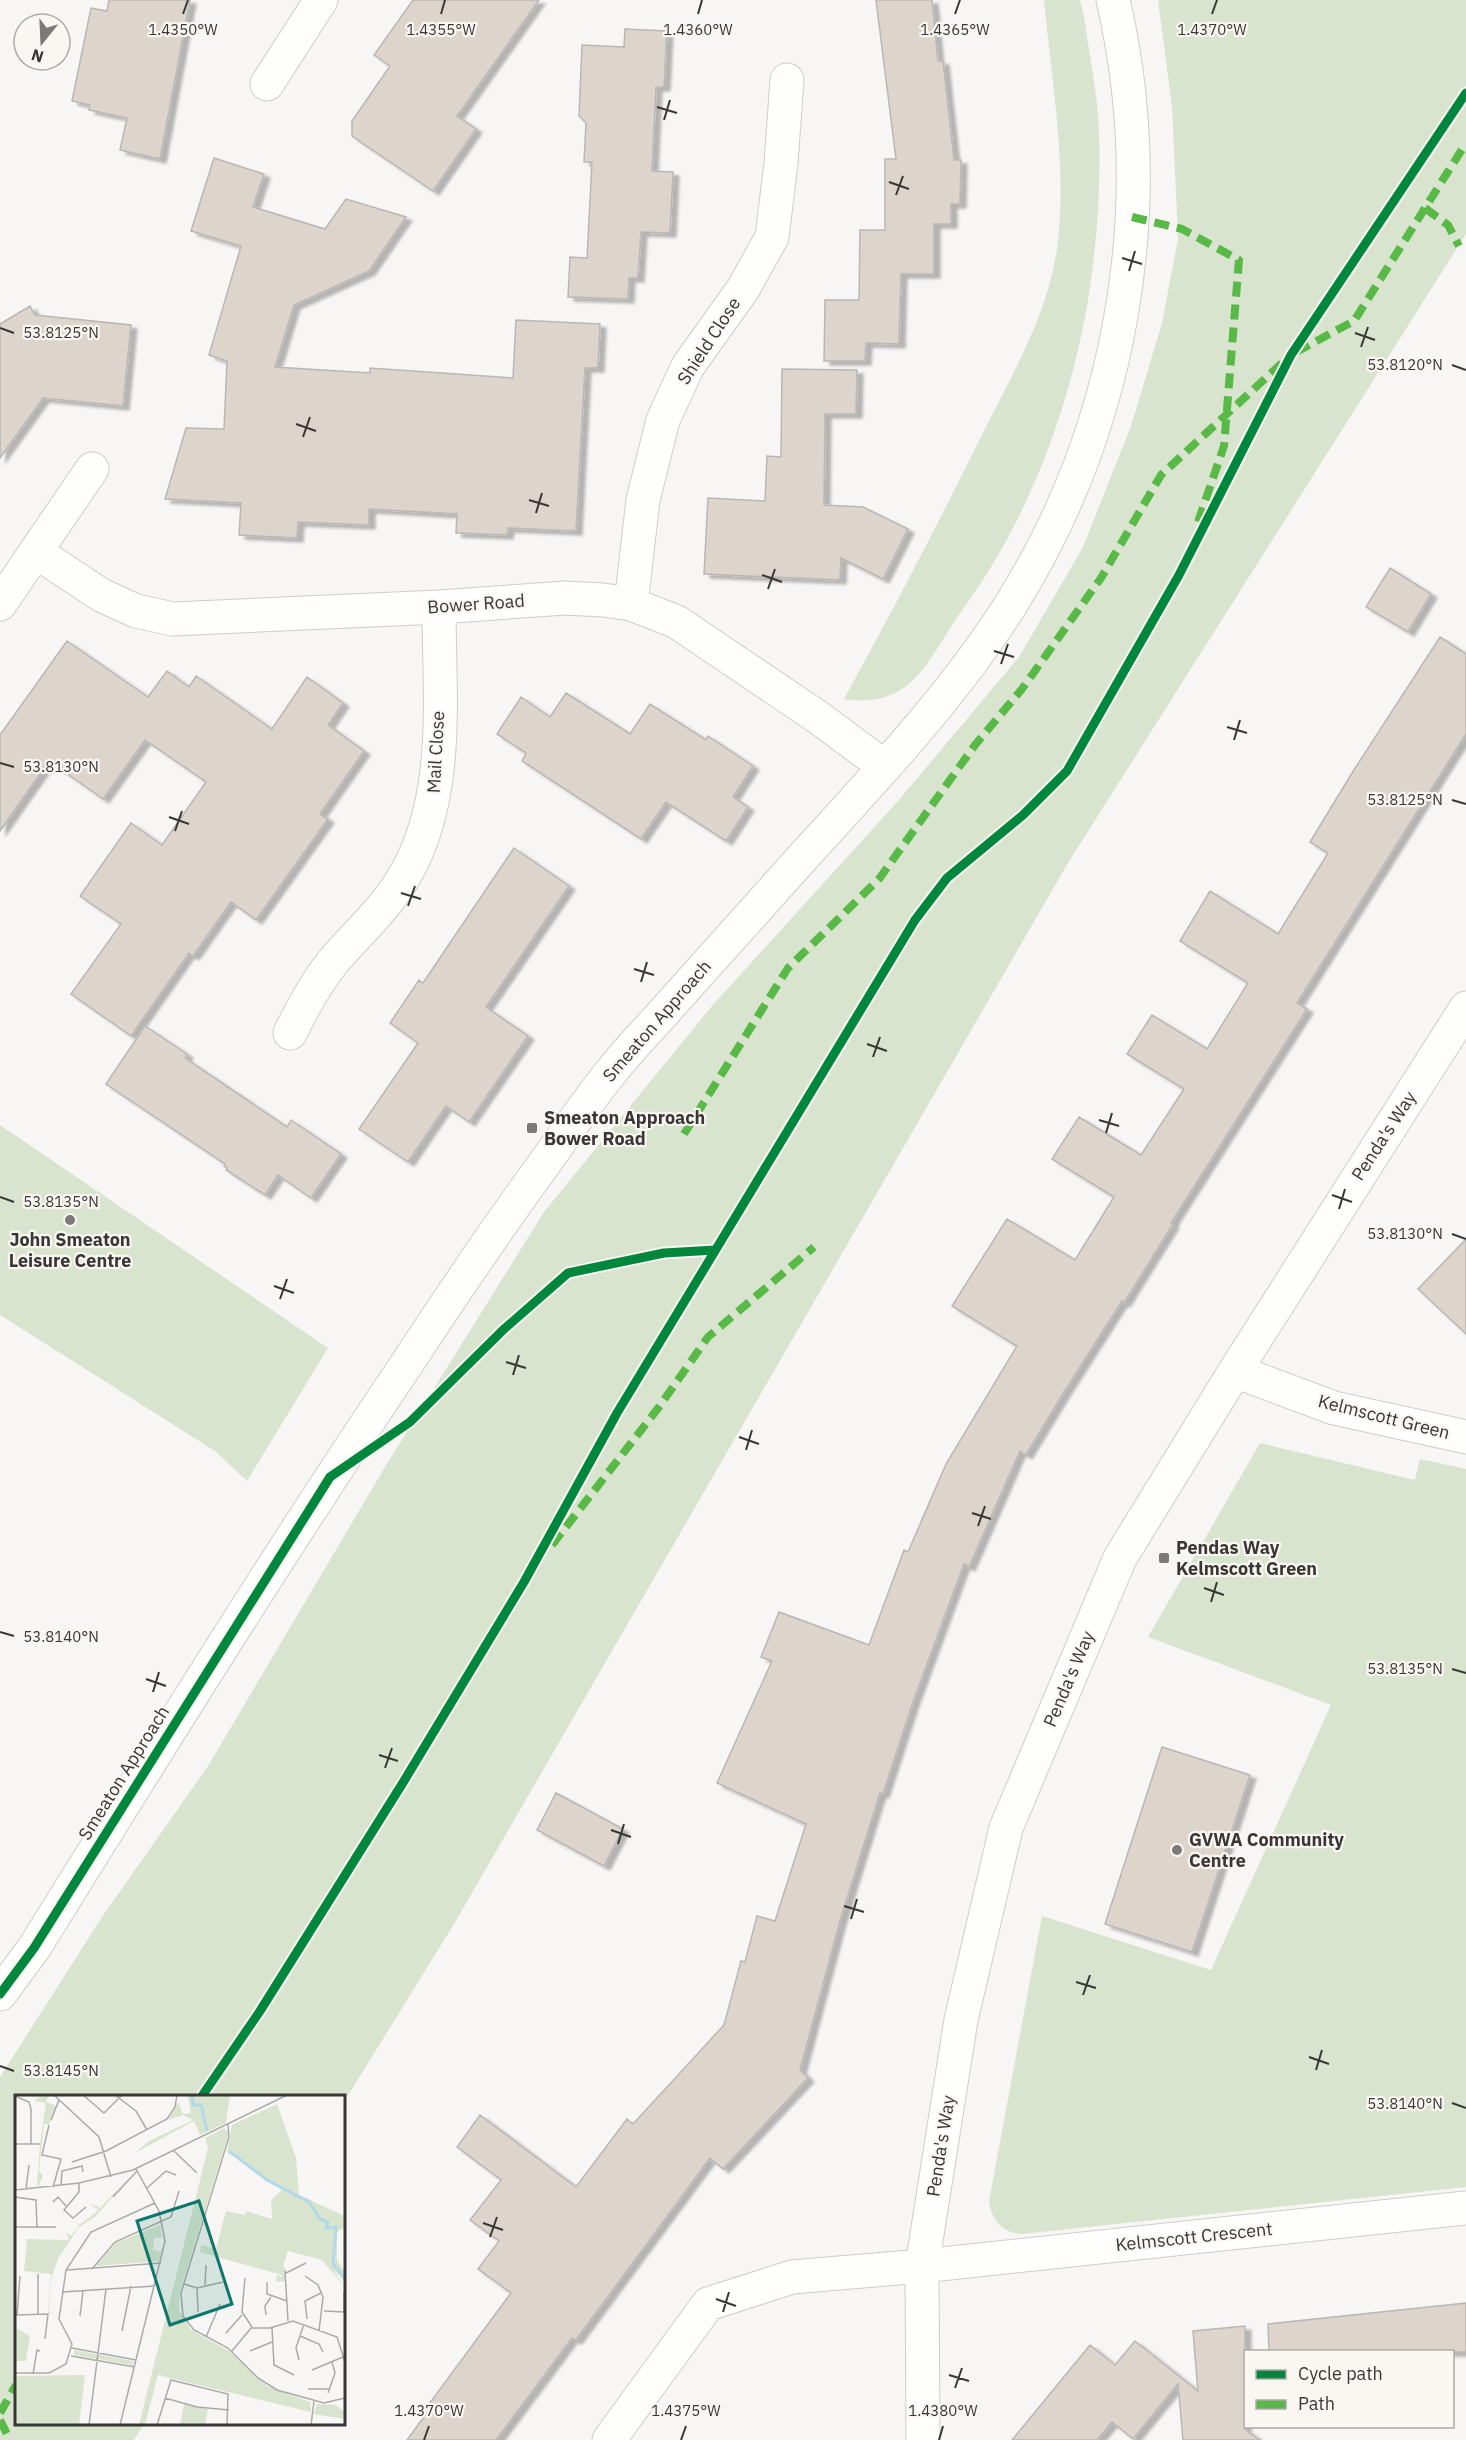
<svg xmlns="http://www.w3.org/2000/svg" width="1466" height="2440" font-family="'IBM Plex Sans',sans-serif">
  <style>
    .green { fill: #d8e4ce }
    .building { fill: #ddd5cc; stroke: #b8b7b5; stroke-width: 1.5; filter: url(#shadow) }
    .lines { fill: none; stroke-linecap: round; stroke-linejoin: round }
    .minor-casing { stroke: #cfcdcb; stroke-width: 35 }
    .minor { stroke: #fefefd; stroke-width: 33 }
    .quiet { stroke: #58b947; stroke-width: 8; stroke-dasharray: 15 8; stroke-linecap: butt }
    .cycleway-casing { stroke: #faf6f2; stroke-width: 13 }
    .cycleway { stroke: #00873e; stroke-width: 9 }
    .ticks { fill: none; stroke: #393736; stroke-width: 2 }
    .poi-dot { fill: #7c7a78; stroke: #faf6f2; stroke-width: 2 }
    .labels { text-anchor: middle; stroke-width: 4.5; stroke-linejoin: round; paint-order: stroke }
    .street-label { font-size: 18px; fill: #393736; stroke: #faf6f2 }
    .poi-label { font-size: 18px; font-weight: bold; fill: #393736; stroke: #faf6f2; text-anchor: start }
    .inset-river { fill: none; stroke: #b1d9ea; stroke-width: 3 }
    .inset-road { fill: none; stroke: #acaaa8; stroke-width: 1.5 }
    .view { fill: #0f766e; fill-opacity: 0.15; stroke: #0f766e; stroke-width: 3 }
    .inset-edge { fill: none; stroke: #393736; stroke-width: 3 }
    .ticks-label { font-size: 15px; text-anchor: middle; fill: #393736; stroke: #faf6f2; stroke-width: 4.5; stroke-linejoin: round; paint-order: stroke }
  </style>
  <defs>
    <filter id="shadow"><feDropShadow dx="6" dy="4" stdDeviation="1.5" flood-color="#0004"/></filter>
  </defs>
  <rect width="100%" height="100%" fill="#f8f6f4"/>
  <path class="green" d="M1044,0H1080L1084,16C1089,54 1098,94 1099,133C1104,282 1069,439 991,567C981,584 969,600 958,616C926,664 911,709 844,699C893,610 940,520 985,429C1015,369 1051,308 1058,240C1067,162 1051,78 1044,0Z
    M1158,0H1466V234L1068,863L454,1924L344,2102V2096H16V2424H144L134,2440H0V2077L102,1917L208,1766L385,1467L544,1212L711,1007L898,801L1019,657L1083,547L1131,426L1162,323L1178,239L1172,107Z
    M0,1125L328,1348L247,1481L215,1451L0,1315Z
    M1260,1443L1415,1480L1420,1459L1466,1469V2187L1022,2234C1002,2233 992,2221 989,2201L1042,1916L1211,1970L1331,1705L1148,1637Z"/>
  <path class="building" d="M109,0H190L160,159L120,150L127,118L89,110L90,105L72,101L91,8L107,11Z
    M413,0H539L457,116L476,129L433,191L352,136V121L390,66L374,55Z
    M876,0H932L938,61H943L954,160H961L960,204H951V224H934V274H901L899,344L866,343L865,361H824L825,300H859L860,230H885V159H896Z
    M625,29L667,31L664,87H656L652,171L673,172L670,233L641,232L638,278H629L628,299L568,297L570,257L587,258L592,162H584L586,123L579,116L582,45L624,47Z
    M214,158L264,174L253,207L325,229L346,199L406,217L369,271L294,305L275,367L370,373V368L513,378L516,320L600,324L598,368H585L576,531L508,528L507,535L456,533L457,514L369,509V525L298,522L297,538L239,535L241,503L165,499L186,428L224,429L227,361L209,355L241,246L191,231Z
    M30,306L35,315L131,325L123,406L43,398L0,458V324Z
    M782,369L857,370L856,414H825L824,505L863,507L908,529L883,579L841,558L840,580L704,574L708,498L765,501L767,456L781,457Z
    M1390,568L1431,594L1408,632L1366,607Z
    M1440,637L1466,654V734L1297,1003L1307,1009L1171,1223L1173,1224L1124,1303L1122,1301L1061,1397L1026,1455L1020,1451L969,1567L964,1564L913,1702L883,1794L880,1793L840,1921L800,2070L808,2078L723,2169L710,2158L576,2340L572,2338L496,2440H407L432,2406L429,2404L511,2293L478,2269L499,2241L470,2220L501,2180L457,2147L480,2115L576,2187L627,2119L633,2124L724,2025L741,1961L745,1962L757,1916L775,1921L806,1824L717,1783L772,1661L761,1657L779,1612L869,1645L904,1550L908,1552L946,1464L1017,1346L952,1306L1007,1219L1075,1260L1114,1197L1052,1159L1079,1117L1141,1155L1184,1089L1127,1054L1152,1015L1207,1049L1248,983L1180,941L1210,891L1278,934L1328,853L1310,842L1352,773Z
    M67,641L148,697L167,671L189,687L196,676L272,729L307,677L343,703L328,725L364,751L320,814L328,819L256,920L231,902L193,956L189,953L131,1036L71,994L121,924L80,896L131,823L162,845L206,782L145,740L103,799L49,761L0,831V735Z
    M566,693L630,734L650,704L706,740L708,736L753,766L733,797L748,807L726,841L666,802L641,839L522,761L526,753L497,734L521,697L550,717Z
    M514,848L569,886L486,1007L528,1036L469,1122L446,1106L408,1162L359,1129L418,1043L390,1023L419,980L423,983Z
    M145,1026L187,1054L185,1058L287,1127L291,1120L341,1154L311,1198L278,1175L265,1195L226,1170L227,1168L224,1166L225,1164L106,1084Z
    M1466,1239V1334L1418,1289Z
    M1162,1747L1250,1775L1192,1952L1105,1924Z
    M556,1793L623,1829L604,1866L537,1830Z
    M1466,2303V2352H1269L1268,2324Z
    M1245,2326V2429L1260,2440H1183L1178,2384L1133,2439L1112,2422L1097,2440H1012L1090,2345L1115,2365L1135,2341L1198,2391L1193,2331Z"/>
  <g class="lines">
    <g class="minor-casing">
      <path id="minor" d="M267,84L321,0
        M36,552L101,595L136,611L173,619L439,607L565,598L603,600L631,604L677,622L819,718L885,767
        M0,604L92,469
        M631,604L643,500L663,420L688,366L743,289L772,237L781,163L787,80
        M290,1033C302,1009 315,984 332,963C356,934 386,909 405,875C451,796 439,695 439,607
        M1235,1371L1334,1408L1466,1437
        M0,1994L34,1948C156,1752 277,1556 406,1365C448,1301 491,1237 536,1175C561,1141 584,1105 611,1072C630,1048 652,1026 672,1003C715,955 759,906 803,857C875,778 950,699 1008,609C1122,430 1161,206 1113,0
        M609,2440L708,2304L792,2277L922,2266L1466,2208
        M923,2440L922,2266L961,2020L1006,1828L1120,1558L1235,1371L1466,1008"/>
    </g>
    <use href="#minor" class="minor"/>
    <path class="quiet" d="M1425,208L1448,225L1459,246
      M1132,217L1182,229L1239,260L1224,446L1198,522
      M1296,352L1354,321L1466,143
      M684,1134L788,968L879,879L975,745L1022,689L1101,578L1161,475L1282,363
      M552,1545L659,1407L708,1337L814,1247
      M0,2413L16,2385
      M0,2420L10,2440"/>
    <g class="cycleway-casing">
      <path id="cycleway" d="M0,1994L34,1948L330,1477L410,1422L503,1330L568,1273L664,1253L715,1250
        M202,2096L260,2011L404,1781L524,1582L617,1413L915,920L947,878L1023,815L1067,771L1179,575L1291,355L1466,93"/>
    </g>
    <use href="#cycleway" class="cycleway"/>
  </g>
  <path class="ticks" d="M183,14L188,0M441,14L445,0M698,14L702,0M955,14L960,0M1212,14L1217,0M657,107L677,113M664,120L670,100M889,182L909,189M896,195L903,176M1122,258L1142,264M1129,271L1135,251M0,328L14,333M1355,333L1375,340M1361,347L1368,327M1452,365L1466,370M296,424L316,431M303,437L310,417M529,500L549,506M536,513L542,493M762,575L782,582M768,589L775,569M994,651L1014,657M1001,664L1008,644M1227,727L1247,733M1234,740L1240,720M0,763L14,767M1452,800L1466,804M169,817L189,824M175,831L182,811M401,893L421,899M408,906L415,886M634,969L654,975M641,982L647,962M867,1044L887,1051M873,1057L880,1037M1099,1120L1119,1126M1106,1133L1112,1113M1332,1195L1352,1202M0,1197L14,1202M1339,1209L1345,1189M1452,1234L1466,1239M274,1286L294,1293M280,1299L287,1279M506,1362L526,1368M513,1375L519,1355M739,1437L759,1444M746,1450L752,1430M972,1513L991,1519M978,1526L985,1506M1204,1588L1224,1595M1211,1602L1217,1582M0,1632L14,1636M1452,1669L1466,1673M146,1679L166,1686M153,1692L159,1672M379,1755L398,1761M385,1768L392,1748M611,1830L631,1837M618,1844L624,1824M844,1906L864,1912M851,1919L857,1899M1076,1982L1096,1988M1083,1995L1090,1975M1309,2057L1329,2064M0,2066L14,2071M1316,2070L1322,2050M1452,2103L1466,2108M483,2223L503,2230M490,2237L497,2217M716,2299L736,2306M723,2312L729,2292M949,2375L969,2381M955,2388L962,2368M424,2440L429,2426M681,2440L686,2426M939,2440L943,2426"/>
  <g class="poi-dot">
    <rect x="526" y="1122" width="12" height="12" rx="3"/>
    <circle cx="70" cy="1220" r="6"/>
    <rect x="1158" y="1552" width="12" height="12" rx="3"/>
    <circle cx="1177" cy="1850" r="6"/>
  </g>
  <g class="labels">
    <g class="street-label">
      <text transform="translate(709 341) rotate(-57)" y="6">Shield Close</text>
      <text transform="translate(476 604) rotate(-4)" y="6">Bower Road</text>
      <text transform="translate(436 752) rotate(-87)" y="6">Mail Close</text>
      <text transform="translate(657 1021) rotate(-49)" y="6">Smeaton Approach</text>
      <text transform="translate(1384 1136) rotate(-57)" y="6">Penda's Way</text>
      <text transform="translate(1384 1417) rotate(14)" y="6">Kelmscott Green</text>
      <text transform="translate(1069 1679) rotate(-67)" y="6">Penda's Way</text>
      <text transform="translate(124 1773) rotate(-58)" y="6">Smeaton Approach</text>
      <text transform="translate(941 2146) rotate(-81)" y="6">Penda's Way</text>
      <text transform="translate(1194 2237) rotate(-6)" y="6">Kelmscott Crescent</text>
    </g>
    <g class="poi-label">
      <text x="544" y="1124">Smeaton Approach<tspan x="544" dy="21">Bower Road</tspan></text>
      <text x="70" y="1246" text-anchor="middle">John Smeaton<tspan x="70" dy="21">Leisure Centre</tspan></text>
      <text x="1176" y="1554">Pendas Way<tspan x="1176" dy="21">Kelmscott Green</tspan></text>
      <text x="1189" y="1846">GVWA Community<tspan x="1189" dy="21">Centre</tspan></text>
    </g>
  </g>
  <g transform="translate(15 2095)">
    <rect width="330" height="330" fill="#f8f6f4"/>
    <path d="M27,0H34L31,7L42,11L34,30L29,29L24,76L28,81L23,91H22L25,49L31,8L19,6ZM173,0H215L211,28L185,40L179,26L120,58L134,46L178,25L168,20L153,25L163,7L168,19L176,18ZM262,9L281,63L284,100L330,121V132L322,137V165L330,177V187L317,173L330,192L307,165L273,156L268,171L274,176L271,174V186L261,187L262,180L267,182V180L185,157L186,150L201,154L211,116L230,120L231,116L257,124L256,105L267,95L212,57L217,30ZM209,33L214,38L165,196L164,215L176,235L216,257L252,291L295,307L296,317L143,280L130,330H124L193,53L190,43ZM117,79L81,121L64,132L43,164L36,184L34,217L42,219L33,218L36,179L9,176L12,144L54,145L51,137L56,141L64,131L58,124L64,130L72,124L67,118L73,124L83,115L73,107L85,113ZM145,130L147,143H139L138,155L146,156L144,166L81,171L101,148ZM3,234L15,241L11,266H0V235ZM59,255L118,266V270L59,260ZM70,280L64,330H0L1,281ZM169,309L193,314L190,330H165ZM302,309L320,310L330,317V324L299,319Z" fill="#d8e4ce"/>
    <path class="inset-river" d="M177,0L178,10H186L192,36M214,56L252,85L294,107L305,124L313,127L311,133L321,132L318,169L330,183"/>
    <path class="inset-road" d="M39,0L84,42L96,82M68,0L89,18L107,0M100,0L121,16L132,35M0,1L14,7L16,14V49M36,25L44,5M213,29L214,42L166,198L168,221L179,235L213,253L243,283L262,295L309,308L330,303M34,30L27,60L46,64L38,92M0,49H25M159,56L182,78M57,67L91,56L152,24L160,12L162,0M64,88V97L49,115L58,123L71,112M46,91L47,76L67,71L68,77M132,93L151,76L161,80M11,94L14,70M0,95L64,88L118,75L272,0M0,102L21,105L22,133M98,102L122,76M38,107L43,102L51,111M0,132H41M77,174L100,147L156,122L164,96M52,175L146,168M270,176L273,226M271,178L291,168M290,181L303,190L308,202L304,236M230,183L227,217L237,232M252,187V199L272,206M169,189L182,193L208,187M190,190L191,170M182,193L183,217M47,197L140,191M309,216L329,217V198M0,220L33,219L30,244M2,220L5,181M23,220V179M251,220L250,211L256,202M65,221L68,196M292,224L290,206L306,198M257,233L259,270L279,280M107,236L116,191M211,238L227,220M285,241L304,249L308,257M191,242L205,209M57,253L121,265M217,256L236,233H255L278,226L322,242L330,267M235,256L257,247M56,261L120,272M284,265L281,253L289,229M297,275L328,262M0,278H34L51,269L57,249L44,224L51,175L76,137L140,108M18,279L22,255L25,256M293,294H314M313,298L320,278L317,267M150,303L182,312L214,315M74,330L91,194M105,330L150,146L144,116L121,74M142,330L156,285L213,299L212,330M296,330L299,306"/>
    <path class="view" d="M184,106L217,209L155,230L122,126Z"/>
    <rect width="330" height="330" class="inset-edge"/>
  </g>
  <g class="ticks-label">
    <text x="183" y="35">1.4350°W</text>
    <text x="441" y="35">1.4355°W</text>
    <text x="698" y="35">1.4360°W</text>
    <text x="955" y="35">1.4365°W</text>
    <text x="1212" y="35">1.4370°W</text>
    <text x="61" y="338">53.8125°N</text>
    <text x="1405" y="370">53.8120°N</text>
    <text x="61" y="772">53.8130°N</text>
    <text x="1405" y="805">53.8125°N</text>
    <text x="61" y="1207">53.8135°N</text>
    <text x="1405" y="1239">53.8130°N</text>
    <text x="61" y="1642">53.8140°N</text>
    <text x="1405" y="1674">53.8135°N</text>
    <text x="61" y="2076">53.8145°N</text>
    <text x="1405" y="2109">53.8140°N</text>
    <text x="429" y="2416">1.4370°W</text>
    <text x="686" y="2416">1.4375°W</text>
    <text x="943" y="2416">1.4380°W</text>
  </g>
  <rect x="1244" y="2350" width="210" height="78" fill="#faf6f2" stroke="#adaaa7" stroke-width="1.5"/>
  <rect x="1256" y="2370" width="30" height="9" fill="#00873e" stroke="#adaaa7" stroke-width="1.5"/>
  <text x="1298" y="2380" font-size="18" fill="#393736">Cycle path</text>
  <rect x="1256" y="2400" width="30" height="9" fill="#58b947" stroke="#adaaa7" stroke-width="1.5"/>
  <text x="1298" y="2410" font-size="18" fill="#393736">Path</text>
  <g transform="translate(42 42) rotate(198)"><circle r="28" fill="#faf6f2" stroke="#adaaa7" stroke-width="1.5"/>
  <path d="M0-4.5L10 22L0 15L-10 22Z" fill="#7c7a78"/>
  <text y="-9" font-size="16" font-weight="bold" text-anchor="middle" fill="#393736">N</text>
  </g>
</svg>
